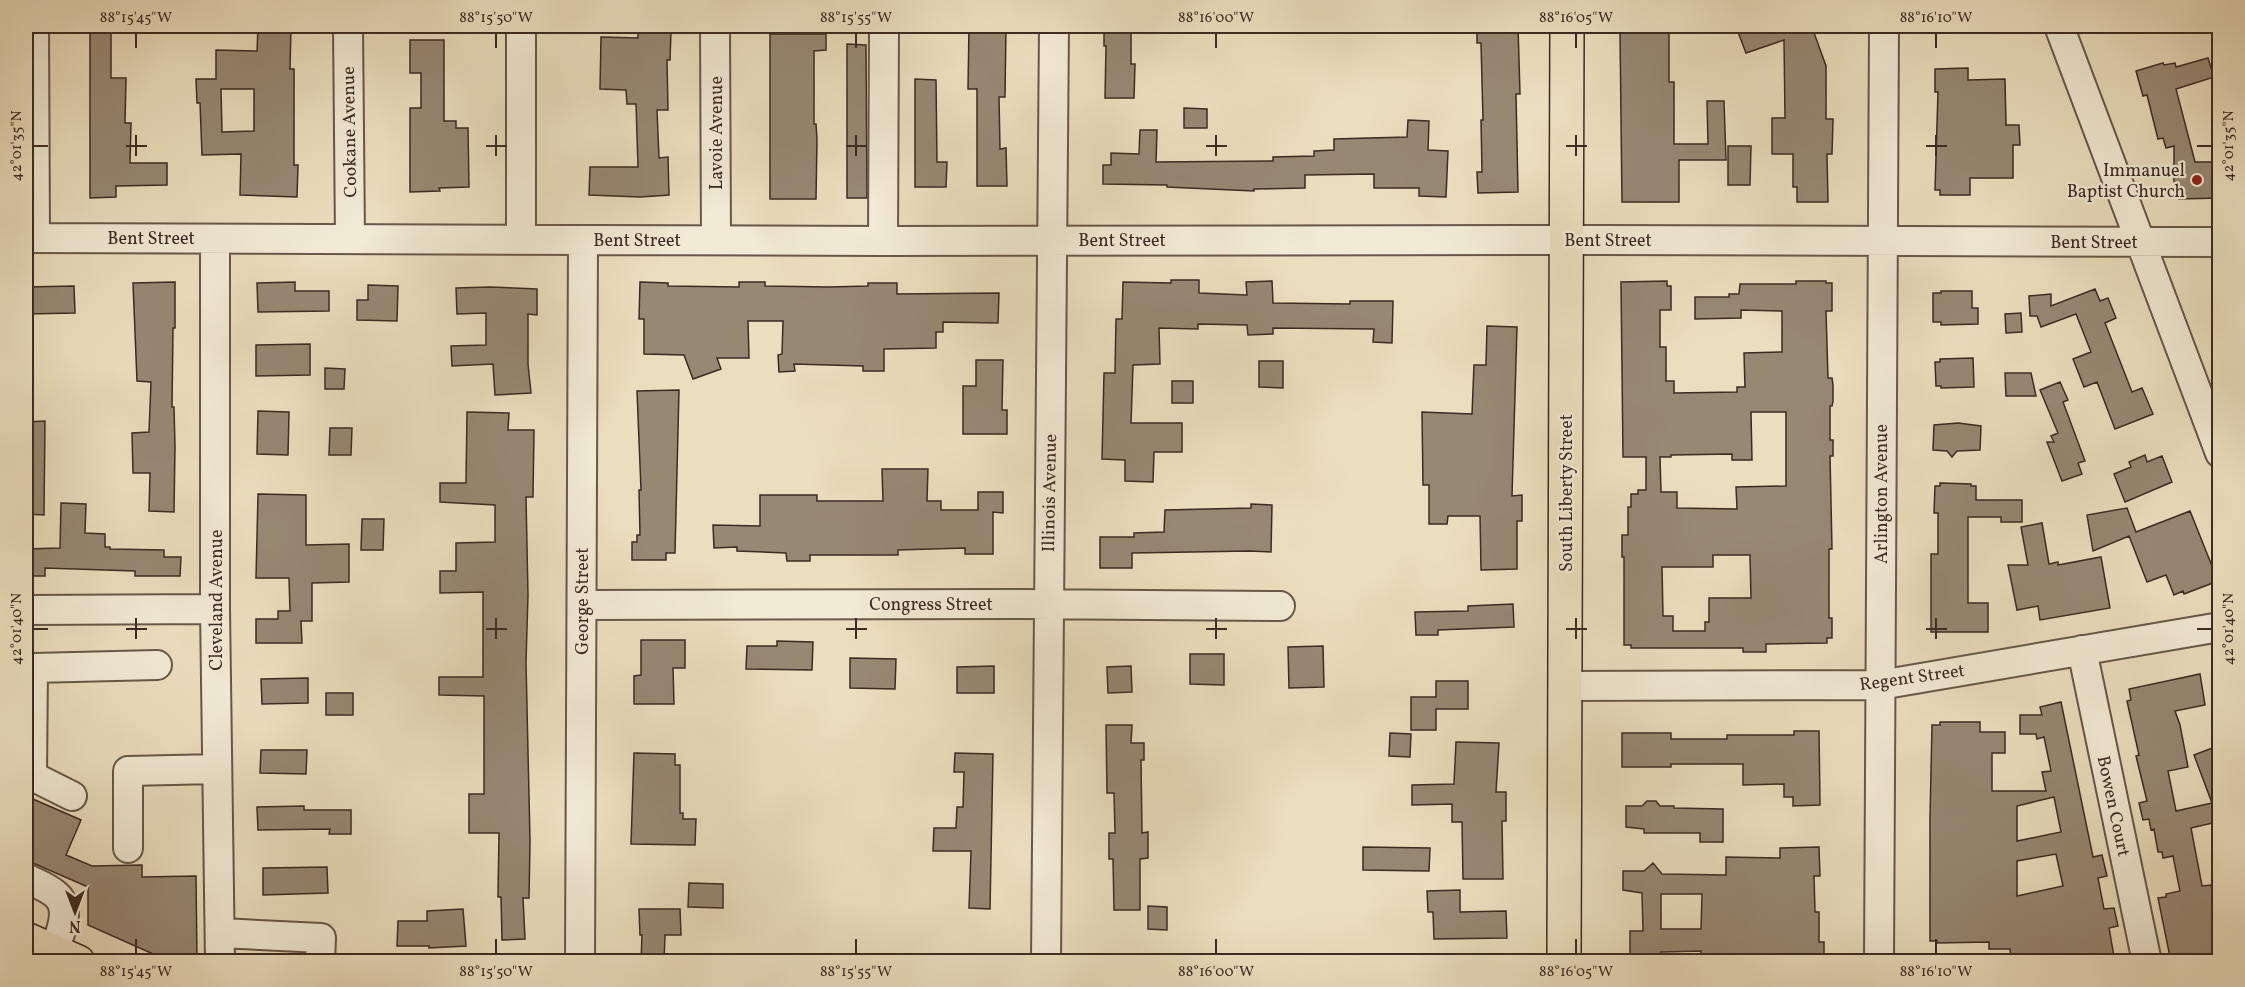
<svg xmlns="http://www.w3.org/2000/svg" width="2245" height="987" font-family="Vollkorn,serif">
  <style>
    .building { fill: #978874; stroke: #3c2a24; stroke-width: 1.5; fill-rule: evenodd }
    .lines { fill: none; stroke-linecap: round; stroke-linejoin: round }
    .minor-casing { stroke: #68574a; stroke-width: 32 }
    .major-casing { stroke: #3c2a24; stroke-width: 36 }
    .minor { stroke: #f2ead5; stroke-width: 28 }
    .major { stroke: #ebdebe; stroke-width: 33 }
    .ticks { fill: none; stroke: #3c2a24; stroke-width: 2 }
    .poi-dot { fill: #8f2418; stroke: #f2ead5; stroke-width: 2 }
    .labels { text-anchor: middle; stroke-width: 4.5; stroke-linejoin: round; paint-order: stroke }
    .street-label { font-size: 18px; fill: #3c2a24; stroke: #f2ead5 }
    .poi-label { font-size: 18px; fill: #3c2a24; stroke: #f2ead5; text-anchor: end }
    .neatline { fill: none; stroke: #3c2a24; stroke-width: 2 }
    .ticks-label { font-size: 15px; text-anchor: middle; fill: #3c2a24 }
  </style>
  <rect width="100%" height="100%" fill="#ebdebe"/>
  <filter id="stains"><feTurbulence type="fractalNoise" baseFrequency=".00333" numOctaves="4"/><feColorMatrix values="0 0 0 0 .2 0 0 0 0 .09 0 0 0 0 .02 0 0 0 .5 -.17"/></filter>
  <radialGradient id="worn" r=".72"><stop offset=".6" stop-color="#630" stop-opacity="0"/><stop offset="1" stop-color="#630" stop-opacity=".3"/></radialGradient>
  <path class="building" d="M258,26L291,27L290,69H294V165H298L297,197L240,195L241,154L202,155L200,103H197L196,79H216V50L257,51ZM221,89H254V131L222,132Z
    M969,26H1006L1005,97H999L1000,149L1006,148L1007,186H977V89H968Z
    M1104,26H1131V64H1135L1134,98H1105L1106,46H1104Z
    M1477,26H1518L1520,94H1516L1518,192L1478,193L1477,172H1482L1481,120H1483L1481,43H1477Z
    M1757,26H1817L1818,28L1813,30L1826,66V119H1833L1832,154H1827L1828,202H1797V187H1793V154H1772V118H1785L1784,40L1746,53L1738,32Z
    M90,31H111V78H126L125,123H131L130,163H167V185L116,186V197L90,198Z
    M638,31L671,32L670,60H667L668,110H657L659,158L668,157L669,195L640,197L589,195L590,167H638L636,104H627L626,90L600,89L601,37L638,38Z
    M1620,32H1669V82H1674V144H1708L1707,101H1724L1726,160H1679V202H1622Z
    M770,34H826V50L814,51V124H816L817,139L816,199H770Z
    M410,40H444V121H456V128H468L469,187L439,188L440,191L410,192V108H421V73H410Z
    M847,44L866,45L867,198H847Z
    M2208,58L2214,77L2176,89L2195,162H2220V198L2179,199V188H2174V146L2166,148L2163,138L2158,139L2147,95L2143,96L2136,71L2163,63L2164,65L2175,63L2176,67Z
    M1968,68V80L2005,79L2006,125H2019L2020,145H2013V178H1970V195H1940V190H1935L1938,92H1935V69Z
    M915,79L936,80L937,162H947L946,187H915Z
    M1184,108L1207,109V128H1184Z
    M1408,120L1429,121L1428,150L1448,151L1446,197L1419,196V188H1374V174L1305,175V188L1254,189V191L1167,187V185L1103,184V165H1111V153L1139,154L1140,130H1157L1156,162L1273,161V157L1314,156V151L1334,150V139L1407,137Z
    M1728,146H1751L1750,185H1728Z
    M1171,280H1199V293L1247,295L1246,282L1272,281L1273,303L1350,304V301H1393L1392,343L1373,342L1374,329L1273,328V334L1248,335L1247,325L1198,324V329L1159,328L1160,364L1133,365L1131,423H1182V452H1154L1153,482L1125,481V460L1102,459L1104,373H1115L1116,319H1122L1123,282L1171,283Z
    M1667,281V286H1671V310H1660V347H1666V381H1674V393L1737,392V387H1745L1744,353L1782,352V311L1741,310V318L1695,319V297H1729V294H1739L1740,284H1796V281H1826V283H1832V311H1826L1828,378H1832L1833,385V401L1832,406H1830V440H1833V456H1830L1832,549H1829V618H1832V638H1827V643L1766,644V652H1743V648H1631V645H1624V557H1622V535H1628V507H1631V494H1638V490H1646V457H1623L1621,282ZM1751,412H1786V486L1736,487L1737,509L1677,508V492H1661L1660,457H1671V455L1732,454V460H1752ZM1713,555H1750L1751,598H1709V622H1705V631H1673V616H1663L1662,567H1713Z
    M175,282V328H173L172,407H174L175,447L174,512L149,511L150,473H133L132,433L149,432L151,382L137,381L133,283Z
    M295,282V291H329V311L258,312L257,283Z
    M640,282L668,283V286L739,287V282H765V286L829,287L868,286V283H897V294L999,293L998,323L943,322V332H936V348L884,349V371H863V366L794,364L795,371L779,372L778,355L782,354L783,321H748L749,358H717L721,369L693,379L684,355L644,354V319H639Z
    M368,285L398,286L397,321L357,320V300H368Z
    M74,286L75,313L26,314V287Z
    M490,287L537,289V315L528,314V364L531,393L495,395L493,364L452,366L451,346L486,345V313L457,314L456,288Z
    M2095,289L2100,301L2108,298L2116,318L2105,323L2132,392L2142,388L2153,414L2115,429L2097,382L2084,387L2073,359L2091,352L2076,314L2041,327L2037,316H2030L2029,296L2051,294V306Z
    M1941,291H1972V308H1978V324L1941,325V322H1933V293H1941Z
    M2021,313L2022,332L2006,333L2005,314Z
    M1487,326L1517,327L1512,496L1522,495V521H1517V569L1481,570L1480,516H1448L1447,524H1429V485H1423L1422,412L1472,414L1474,365H1486Z
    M310,344V375L256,376V345Z
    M1973,358L1974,387L1941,388V386H1936L1935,362H1940V359Z
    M976,360H1003L1002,410H1007V434H963V386H976Z
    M1259,361H1283V388L1259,387Z
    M325,368L345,369L344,389H325Z
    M2005,373H2031L2036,396H2006Z
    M1172,381H1193V403H1172Z
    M2060,382L2068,400L2063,402L2085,461L2078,463L2082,474L2062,481L2047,442H2054L2051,436L2058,433L2040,390Z
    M679,390L675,553H666V560H632V542H637V535H640L639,490H641L637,391Z
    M258,411L289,412L288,455L257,454Z
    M467,412L509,413L508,430H534L533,497H526L528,595L526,662L530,841L529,898H523L525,939L502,940L501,897H498L499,833H469V794H484V696L439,695V677H483V592L440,593V571H456V543L495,542V505L440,502V483H466Z
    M45,421L44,515L26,514V487H28V452H26V422Z
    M1958,423L1981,426L1980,450L1957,451L1952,457L1947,451L1933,450L1934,425Z
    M330,428H352L351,455H329Z
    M2145,455L2147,462L2162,456L2172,482L2125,502L2114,474L2131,467L2129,462Z
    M882,469H928L927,501H941V510H978V492H1003V513L993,512V554H965V548L898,550V555H810V561H787L786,553L737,551V547L714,548L713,525L760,526V495H817V501H883Z
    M1940,483L1971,484V486H1976V500H2022V522H2001V517H1968V603H1988V632H1931V554H1938V513H1934L1935,486H1940Z
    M258,494L306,495V545L349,544V582L312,583V621H301L302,643H256V619H278V611H290L289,578H256Z
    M61,503L86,504L85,533L105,534V547H110V549L164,550V557H181L180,576H135V571L45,568V576H26V549L60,548Z
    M1251,504L1272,505L1271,552L1250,551L1132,553V568H1100V537H1134V533L1164,532L1165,510L1251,508Z
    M2127,508L2136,532L2190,511L2218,581L2184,594L2183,591L2174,595L2166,575L2147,582L2129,536L2093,551L2087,515Z
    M362,519H384L383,550H361Z
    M2042,523L2049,564L2058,562V565L2101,557L2110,608L2040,620L2038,606L2017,610L2008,565H2028L2021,527Z
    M1513,604L1514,627L1438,630V635H1416L1415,612L1468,611V606Z
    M641,640H685V668H673L674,704H634V676L641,675Z
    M777,641L813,642L812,670L746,669L747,646H777Z
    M1323,646L1324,687L1289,688L1288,647Z
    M1190,654H1224V685L1190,684Z
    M850,658L896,659L895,689L850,688Z
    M994,666V693H957V667Z
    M1131,666L1132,692L1108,693L1107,667Z
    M2200,674L2205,705L2175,711L2180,725L2188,767L2168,771L2176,811L2212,803L2194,755L2220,745V818L2213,803L2217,822L2191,828L2202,886L2211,885L2217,913H2213L2220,944V962H2171L2158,898L2166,897V894L2180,891L2173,856L2163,858L2162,852H2158L2154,829L2151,830L2149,819L2143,820L2139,803L2147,801L2136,756L2139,755L2127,701L2131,700L2129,689Z
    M308,678V703L262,704L261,679Z
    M1436,681H1468V709H1436V730H1411V697H1436Z
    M326,693H353V715H326Z
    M2061,702L2093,857L2102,855L2107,876L2098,878L2104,909L2114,908L2118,926L2109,928L2115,962H2011L2010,949H1989V942L1937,943V941H1930V818L1932,725H1940V722H1980V732H2005V753H1992V791H2046L2042,772L2051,771L2044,737L2037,739L2036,734H2020V715H2042L2040,707ZM2054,797L2061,832L2017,841V806ZM2056,854L2063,886L2017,896V861Z
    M1106,725H1132L1131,743H1144V760H1141L1142,833L1148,832V858L1140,859V910H1114L1113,859H1109V833H1115L1114,793H1107Z
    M1794,731H1819L1820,805L1793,806V797H1784V784L1743,785V764H1671V767H1622V733H1671V739H1727V735H1794Z
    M1390,733L1411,734L1410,757L1389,756Z
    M1456,742L1499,743L1496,792H1506V821H1502L1503,879H1463L1462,822H1452V804L1412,805V785L1454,784Z
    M261,750H307L306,774L260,773Z
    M634,753L675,754V765H680V813H683V819H696L695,845L631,844Z
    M955,753L993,754L990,909L969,908L971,851H933L934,828H956L957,807H963L964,772H954Z
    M26,796L81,820L66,855L92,866L142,865V877L196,876L197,962H171L88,925V887L26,860Z
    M1647,801H1656L1660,806H1674V808L1723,809V842H1700V833H1644V829L1626,827V806H1642Z
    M304,806V810H351V834H329L330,829L258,830L257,807Z
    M1363,847L1430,848L1429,871L1363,870Z
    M1819,847L1820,876H1814L1815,912H1819V942H1824V962H1773V957L1721,956V962H1701V951L1661,952V957H1642V954H1630V931H1643L1642,893L1623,890V871H1644L1653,863L1662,874L1726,875V857L1780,858V848ZM1661,894H1702L1701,929H1661Z
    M327,867L328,893L263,895V868Z
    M689,883L723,884V908L688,907Z
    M1460,890V912L1506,911L1507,938L1434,939L1433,912H1428L1427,891Z
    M1148,906L1167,907V930L1148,929Z
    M463,909L466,946L429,948V946H397L398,921H427V911Z
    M639,909H680L681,935H665L664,962H641L642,935H640Z"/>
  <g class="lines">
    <g class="minor-casing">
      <path id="minor" d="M34,26L35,237
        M348,26L350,239
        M521,26V240
        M715,26L716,240
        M2059,26L2220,453
        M26,238L883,241L1599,240L2220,242
        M215,239V609L220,962
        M883,241L884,26
        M582,605L1021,604L1280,606
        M26,610L215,609
        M2082,650L2147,962
        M26,668H33L32,776
        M33,668L157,665
        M1565,686L1880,685L2220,627
        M26,773L72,796
        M128,848V771L217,769
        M26,878C35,883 47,887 55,894C73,908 59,935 54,952
        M221,933L321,938L320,962
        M580,962L583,240
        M1046,962L1054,26
        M1879,962L1884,26"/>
    </g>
    <g class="major-casing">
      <path id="major" d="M26,939L78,962
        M1564,962L1567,26"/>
    </g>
    <use href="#minor" class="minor"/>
    <use href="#major" class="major"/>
  </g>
  <path class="ticks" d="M136,33V48M496,33V48M856,33V48M1216,33V48M1576,33V48M1936,33V48M136,135V156M496,135V156M856,135V156M1216,135V156M1576,135V156M1936,135V156M33,146H48M126,146H147M486,146H507M846,146H867M1206,146H1227M1566,146H1587M1926,146H1947M2197,146H2212M136,618V639M496,618V639M856,618V639M1216,618V639M1576,618V639M1936,618V639M33,629H48M126,629H147M486,629H507M846,629H867M1206,629H1227M1566,629H1587M1926,629H1947M2197,629H2212M136,939V954M496,939V954M856,939V954M1216,939V954M1576,939V954M1936,939V954"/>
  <circle class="poi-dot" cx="2197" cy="180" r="6"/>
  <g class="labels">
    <g class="street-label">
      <text transform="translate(349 132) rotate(-91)" y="6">Cookane Avenue</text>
      <text transform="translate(716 133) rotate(-90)" y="6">Lavoie Avenue</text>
      <text x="151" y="244">Bent Street</text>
      <text x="637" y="246">Bent Street</text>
      <text x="1122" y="246">Bent Street</text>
      <text x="1608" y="246">Bent Street</text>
      <text x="2094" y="248">Bent Street</text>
      <text transform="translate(1049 493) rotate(-89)" y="6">Illinois Avenue</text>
      <text transform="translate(1566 493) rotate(-90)" y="6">South Liberty Street</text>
      <text transform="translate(1881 494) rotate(-90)" y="6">Arlington Avenue</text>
      <text transform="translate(216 600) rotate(-90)" y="6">Cleveland Avenue</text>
      <text transform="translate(582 601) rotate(-90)" y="6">George Street</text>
      <text x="931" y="610">Congress Street</text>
      <text transform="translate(1912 677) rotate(-8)" y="6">Regent Street</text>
      <text transform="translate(2114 806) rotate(78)" y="6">Bowen Court</text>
    </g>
    <g class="poi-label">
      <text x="2185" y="176">Immanuel<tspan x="2185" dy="21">Baptist Church</tspan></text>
    </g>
  </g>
  <rect width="2245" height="987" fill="none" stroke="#ebdebe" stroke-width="66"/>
  <g transform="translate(75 912) rotate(180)" stroke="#f2ead5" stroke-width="4.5" paint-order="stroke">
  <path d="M0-4.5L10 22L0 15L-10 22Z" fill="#3c2a24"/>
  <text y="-9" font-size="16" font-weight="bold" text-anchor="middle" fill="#3c2a24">N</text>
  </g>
  <rect x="33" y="33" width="2179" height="921" class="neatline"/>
  <g class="ticks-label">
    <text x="136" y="22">88°15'45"W</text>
    <text x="496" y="22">88°15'50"W</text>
    <text x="856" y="22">88°15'55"W</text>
    <text x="1216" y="22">88°16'00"W</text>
    <text x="1576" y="22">88°16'05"W</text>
    <text x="1936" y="22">88°16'10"W</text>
    <text transform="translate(2228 146) rotate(-90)" y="5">42°01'35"N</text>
    <text transform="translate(16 146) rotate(-90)" y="5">42°01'35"N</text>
    <text transform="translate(2228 629) rotate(-90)" y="5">42°01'40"N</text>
    <text transform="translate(16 629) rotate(-90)" y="5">42°01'40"N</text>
    <text x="136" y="976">88°15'45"W</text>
    <text x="496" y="976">88°15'50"W</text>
    <text x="856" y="976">88°15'55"W</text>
    <text x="1216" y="976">88°16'00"W</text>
    <text x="1576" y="976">88°16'05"W</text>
    <text x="1936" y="976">88°16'10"W</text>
  </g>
  <rect width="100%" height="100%" filter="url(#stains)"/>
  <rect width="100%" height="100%" fill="url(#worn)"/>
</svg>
